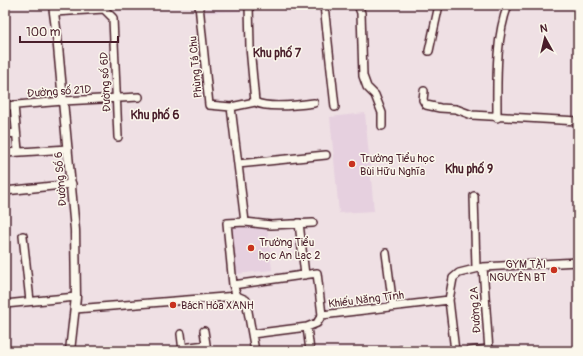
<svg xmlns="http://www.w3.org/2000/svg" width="583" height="356" font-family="Pangolin,sans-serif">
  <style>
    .built { fill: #e6d0df }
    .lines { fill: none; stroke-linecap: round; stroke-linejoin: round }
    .minor-casing { stroke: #4a1f2b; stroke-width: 10 }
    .tertiary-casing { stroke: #4a1f2b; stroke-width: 11 }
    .minor { stroke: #fbf7ec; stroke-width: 7 }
    .tertiary { stroke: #fbf7ec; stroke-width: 8 }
    .poi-dot { fill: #c8321e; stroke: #fbf7ec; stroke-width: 1.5 }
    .labels { text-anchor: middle; stroke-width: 3; stroke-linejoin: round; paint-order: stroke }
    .street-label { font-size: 11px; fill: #4a1f2b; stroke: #fbf7ec }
    .poi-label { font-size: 11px; fill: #4a1f2b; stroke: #fbf7ec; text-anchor: start }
    .neighbourhood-label { font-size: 12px; font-weight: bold; fill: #4a1f2b; stroke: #fbf7ec }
  </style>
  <rect width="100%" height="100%" fill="#efe0e4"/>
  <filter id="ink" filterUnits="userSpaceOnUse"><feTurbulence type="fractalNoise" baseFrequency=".025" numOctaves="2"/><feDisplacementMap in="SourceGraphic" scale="8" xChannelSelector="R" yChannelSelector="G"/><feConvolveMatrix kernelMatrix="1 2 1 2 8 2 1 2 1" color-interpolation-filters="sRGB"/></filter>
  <g filter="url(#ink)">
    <path class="built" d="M199,5H240V11L201,13Z
      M365,113L374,211L339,213L330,117Z
      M267,226L272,270L236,274L231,227Z"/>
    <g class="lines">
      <g class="minor-casing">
        <path id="minor" d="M199,5L209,105L231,107L245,222L227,223L233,285L237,296
          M324,5L335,107
          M358,5L361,13L363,76L367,87L375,95L382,113V126
          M54,12L104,9L113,18L118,137
          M429,51L439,5
          M424,91L423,100L426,105L440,108L456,109L472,115L578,121
          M255,102C268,109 299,105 314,103
          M14,105L18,151
          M5,106L63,101L139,97
          M231,107L255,102L250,47L249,5
          M497,118C497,82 495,39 508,5
          M5,134L16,133
          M5,153L68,149
          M238,164L326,155
          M5,191L72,184
          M474,196L476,268
          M245,222L271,225L313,223
          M299,223L305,275
          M23,236L30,301
          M386,253L393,306
          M483,267L489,351
          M233,285L317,273L322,315
          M5,304L76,297
          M75,309L237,296L246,300L255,351
          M307,327L310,351
          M204,331L207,351
          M181,334L183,351
          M252,334L307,327L317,323L322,315L449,300
          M182,348L206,345
          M401,350V351
          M455,351L449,300L453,278L459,273L483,267L578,262
          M469,351L489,349"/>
      </g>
      <g class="tertiary-casing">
        <path id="tertiary" d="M53,5L57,36L75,230L76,297L70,351"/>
      </g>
      <use href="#minor" class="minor"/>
      <use href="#tertiary" class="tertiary"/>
    </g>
  </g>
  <g class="poi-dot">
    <circle cx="352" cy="164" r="4"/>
    <circle cx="251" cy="248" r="4"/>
    <circle cx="554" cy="270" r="4"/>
    <circle cx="173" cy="305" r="4"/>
  </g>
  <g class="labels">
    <g class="street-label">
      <text transform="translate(195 67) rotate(-95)" y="4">Phùng Tá Chu</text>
      <text transform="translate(105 82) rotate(-93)" y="4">Đường số 6D</text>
      <text transform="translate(59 91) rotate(-4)" y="4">Đường số 21D</text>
      <text transform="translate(60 179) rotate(-95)" y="4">Đường Số 6</text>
      <text transform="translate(366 299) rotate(-7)" y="4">Khiếu Năng Tĩnh</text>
      <text transform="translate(475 310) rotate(-94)" y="4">Đường 2A</text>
    </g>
    <g class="poi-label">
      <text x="360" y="162">Trường Tiểu học<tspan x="360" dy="13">Bùi Hữu Nghĩa</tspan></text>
      <text x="259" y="246">Trường Tiểu<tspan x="259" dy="13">học An Lạc 2</tspan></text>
      <text x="546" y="268" text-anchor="end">GYM TÀI<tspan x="546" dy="13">NGUYÊN BT</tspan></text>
      <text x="181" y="309">Bách Hóa XANH</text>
    </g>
    <g class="neighbourhood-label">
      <text x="277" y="57">Khu phố 7</text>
      <text x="155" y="119">Khu phố 6</text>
      <text x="469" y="173">Khu phố 9</text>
    </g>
  </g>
  <rect width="583" height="356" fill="none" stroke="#fbf7ec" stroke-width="20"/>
  <rect x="10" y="10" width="563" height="336" fill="none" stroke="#4a1f2b" stroke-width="1.5" filter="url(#ink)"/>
  <g transform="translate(545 38) rotate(352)" stroke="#fbf7ec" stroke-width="3" paint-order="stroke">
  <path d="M0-3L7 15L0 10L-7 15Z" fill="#4a1f2b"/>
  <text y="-6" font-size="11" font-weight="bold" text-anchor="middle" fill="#4a1f2b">N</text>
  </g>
  <path d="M20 36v6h98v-6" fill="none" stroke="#4a1f2b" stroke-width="2"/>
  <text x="26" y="36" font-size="12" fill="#4a1f2b" stroke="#fbf7ec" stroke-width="3" paint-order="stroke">100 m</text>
</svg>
